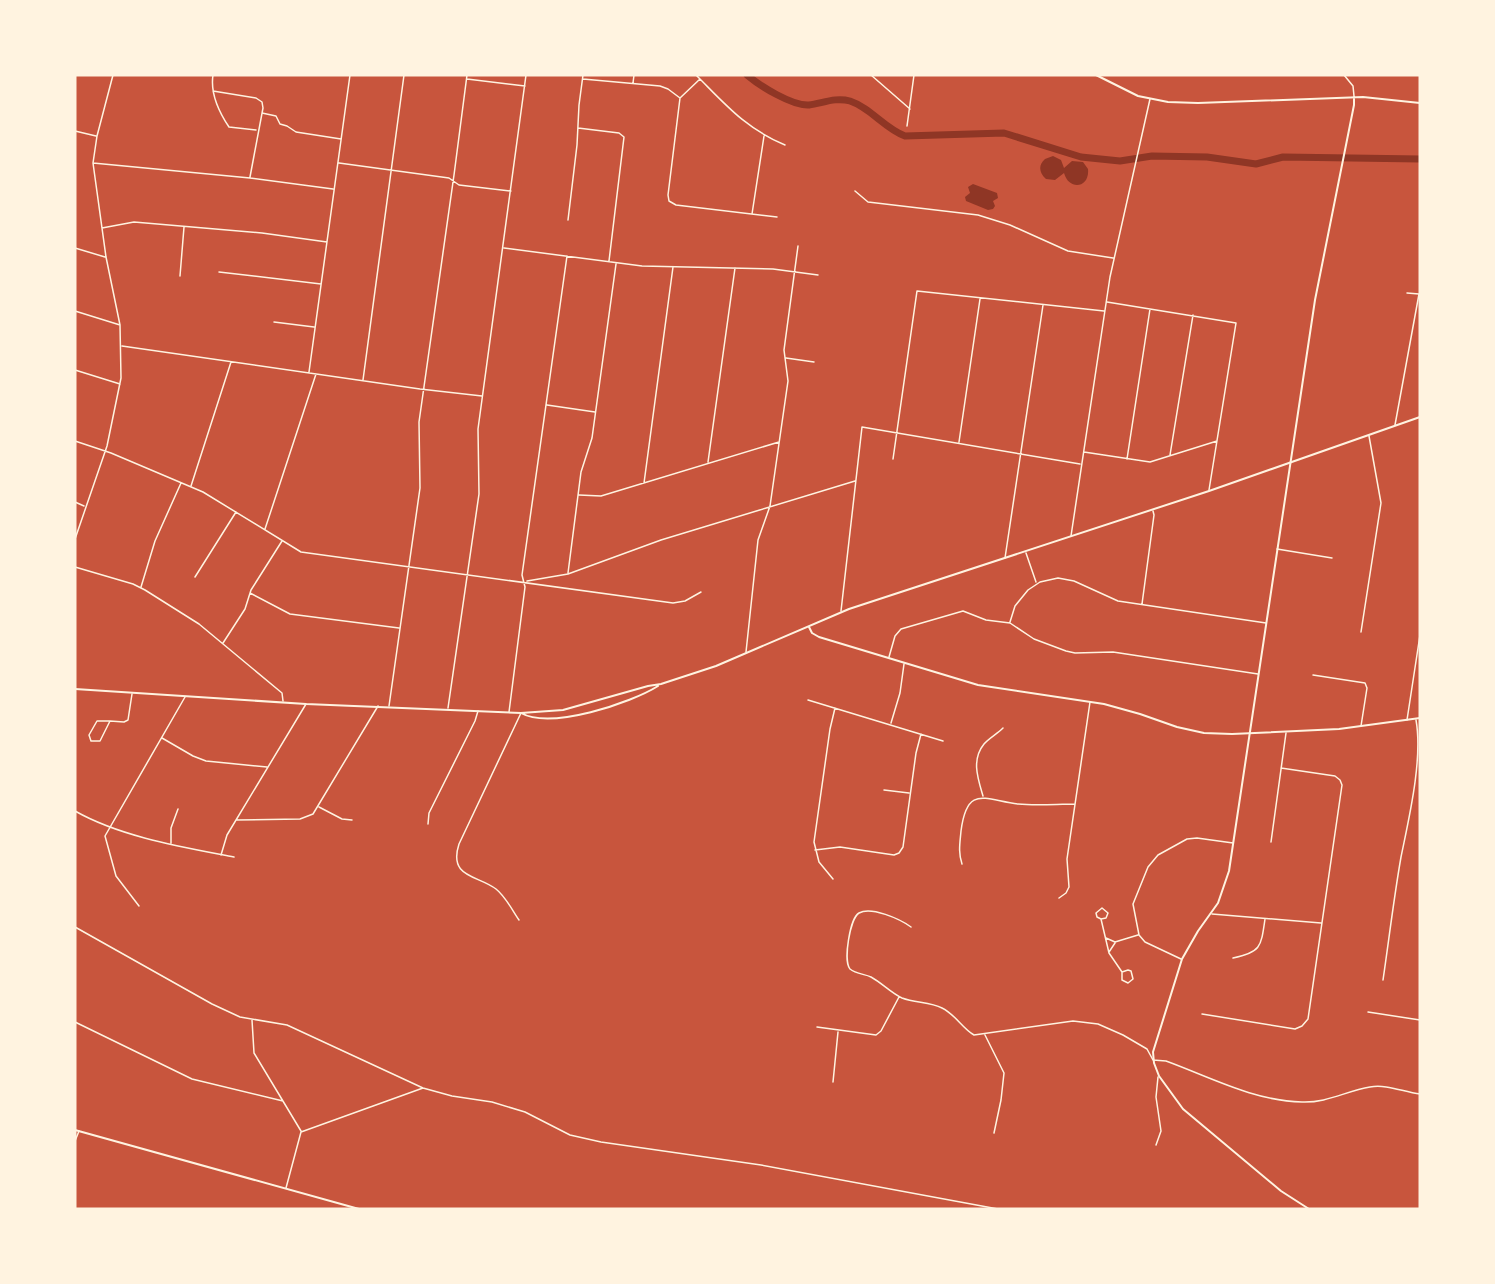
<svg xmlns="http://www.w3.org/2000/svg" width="1495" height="1284" font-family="Ubuntu,sans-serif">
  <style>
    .water { fill: #8f3625 }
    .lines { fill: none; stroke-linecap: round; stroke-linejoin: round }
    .river { stroke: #8f3625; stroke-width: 7 }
    .minor { stroke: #fff3e0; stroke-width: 1.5 }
    .tertiary { stroke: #fff3e0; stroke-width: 2 }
    .secondary { stroke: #fff3e0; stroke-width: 2 }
    .primary { stroke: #fff3e0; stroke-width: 2 }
  </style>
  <rect width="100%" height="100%" fill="#c8553d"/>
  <path class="water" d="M1053,156L1061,160L1064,168L1072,161L1083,162L1088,169C1090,188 1069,191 1064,173L1055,180L1046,179C1039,173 1038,165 1045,159Z
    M973,184L997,193L998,198L993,201L995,206L993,209L988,210L966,201L965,197L970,193L968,187Z"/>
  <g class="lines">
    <path class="river" d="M747,75C760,86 792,106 809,105C823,103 836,97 850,101C871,108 884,128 905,136L1004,133L1081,157L1120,161L1152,156L1207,157L1256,164L1283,157L1420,159"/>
    <path class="minor" d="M213,75C210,94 219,112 229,127L256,130
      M696,75C726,105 745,128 785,145
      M871,75L910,109
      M1344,75L1353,86L1354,96
      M467,79L525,86
      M583,79L660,86L668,89L680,98
      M700,79L680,98L668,195L669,201L676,205L777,217
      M633,83L634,75
      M213,91L256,98L262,102L263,108L250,177
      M262,113L276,116L280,124L287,126L296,132L341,139
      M907,126L914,75
      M578,128L619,133L624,137L609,261
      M75,131L96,136
      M93,163L250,178L333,189
      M339,163L449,178L459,185L511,191
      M855,191L868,202L978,215L1010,225L1068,251L1113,258
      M752,214L764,136
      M568,220L577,145L579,105L583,75
      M102,228L134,222L262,233L327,242
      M75,248L105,257
      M504,248L642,266L773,269L818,275
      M219,272L321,284
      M180,276L184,227
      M1407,293L1419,294
      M1107,302L1236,323L1209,490
      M75,311L120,325
      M274,322L314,327
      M122,346L420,389L482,396
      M786,358L814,362
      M75,370L120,384
      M309,372L350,75
      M363,380L404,75
      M547,405L595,412
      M1395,425L1419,294
      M75,441L111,453L203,492L301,552L673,603L685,601L701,592
      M959,442L980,299
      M1084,452L1150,462L1217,441
      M1170,455L1193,315
      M893,459L917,291L1104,311
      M1127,459L1150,309
      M708,462L735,268
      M644,483L673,267
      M191,486L231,362
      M579,495L601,496L779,442
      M75,502L84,506
      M265,529L316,374
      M1071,536L1110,277L1150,99
      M75,539L107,446L121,378L120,325L106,257L93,163L97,136L113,75
      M1277,549L1332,558
      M1026,553L1036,582
      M1005,558L1043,305
      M75,567L133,584L145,590L199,624L282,693L283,701
      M568,573L581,472L592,438L616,264
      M195,577L236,512
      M527,581L568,574L661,540L855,481
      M141,587L155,541L181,483
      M250,593L290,614L399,628
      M1142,604L1154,515L1153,511
      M841,611L862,427L1080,464
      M1010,622L1015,606L1028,590L1040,582L1058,578L1074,581L1118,601L1266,623
      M1361,632L1381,503L1369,436
      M223,643L245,609L251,590L282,541
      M746,652L758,540L770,506L788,381L784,350L798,246
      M889,657L895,636L901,629L963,611L986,620L1010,623L1034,639L1066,651L1075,653L1113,652L1258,674
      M1313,675L1365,683L1367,688L1361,726
      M808,700L943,741
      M389,706L420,488L419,422L454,175L467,75
      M448,708L479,494L478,429L526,75
      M509,712L525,587L522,575L567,256
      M1407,720L1420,635
      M110,721H97L89,735L91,741H100L110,721L124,722L128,720L132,694
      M891,723L900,693L904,664
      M162,738L193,756L206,761L267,767
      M884,790L909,793
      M983,796C978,779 971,760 984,744C989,738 997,734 1003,728
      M319,807L342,819L352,820
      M75,811C121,837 182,847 234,857
      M236,820L300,819L313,814L378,706
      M428,824L429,813L475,721L478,711
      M1271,842L1286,733
      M171,843V828L178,809
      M815,850L840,847L894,855L899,853L903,847L916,753L921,734
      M221,855L227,835L306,704
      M962,864C958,852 960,843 961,831C967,784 985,800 1018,804C1037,806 1057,804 1075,804
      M833,879L819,862L814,842L830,729L835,708
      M1059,898L1066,893L1069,887L1067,859L1090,702
      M139,906L116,876L105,836L185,697
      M1212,914L1321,923
      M1101,919L1097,917L1096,913L1102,908L1108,913L1106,918L1101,919L1109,953L1122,972V980L1128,983L1133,979L1131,971L1128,970L1122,972
      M519,920C512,910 506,897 496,889C478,875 448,878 459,844L521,713
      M75,927L212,1004L240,1017L287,1025L423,1088L452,1096L492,1102L525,1112L570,1135L601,1142L761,1165L998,1209
      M911,927C900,919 871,906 859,913C850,918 843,961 850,969C856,974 865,974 871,977C882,983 891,993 902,998C915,1003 930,1002 942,1008C956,1015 962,1028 974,1035L1073,1021L1098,1024L1123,1035L1147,1049L1153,1060L1166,1061C1210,1077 1254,1101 1302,1102C1327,1103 1346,1091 1370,1087C1387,1084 1403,1092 1420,1094
      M1106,938L1115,942L1138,935
      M1109,952L1115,943
      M1233,958C1261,952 1261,947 1265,919
      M1181,959L1145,942L1139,935L1133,904L1148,867L1158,855L1187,839L1197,838L1233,843
      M1383,980C1389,939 1394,897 1401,857C1409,818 1423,759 1416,720
      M1368,1012L1420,1020
      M1202,1014L1295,1029L1302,1026L1308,1019L1342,785L1340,780L1335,776L1281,768
      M252,1020L254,1053L301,1131
      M75,1022L192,1079L283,1101
      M817,1027L876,1035L881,1031L899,997
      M985,1035L1004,1073L1001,1100L994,1133
      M833,1082L838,1032
      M75,1141L79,1131
      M1156,1145L1161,1131L1156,1097L1158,1077
      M286,1188L301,1132L423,1088"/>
    <path class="tertiary" d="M1096,75L1138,96L1168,102L1198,103L1363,97L1420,103
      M75,1130L359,1209
      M1309,1209L1281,1191L1183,1109L1159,1076L1154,1063L1153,1052L1182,959L1198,931L1218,903L1229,871L1315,300L1354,105V97"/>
    <path class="secondary" d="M809,627L812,633L819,637L978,685L1104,704L1140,714L1177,727L1204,733L1232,734L1339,729L1420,718"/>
    <path class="primary" d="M75,689L306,704L521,713L563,710L648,686L661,684L716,666L849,609L1209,491L1420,417
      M521,713C551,730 631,703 658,686"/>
  </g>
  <rect width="1495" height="1284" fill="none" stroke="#fff3e0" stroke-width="153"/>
</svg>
